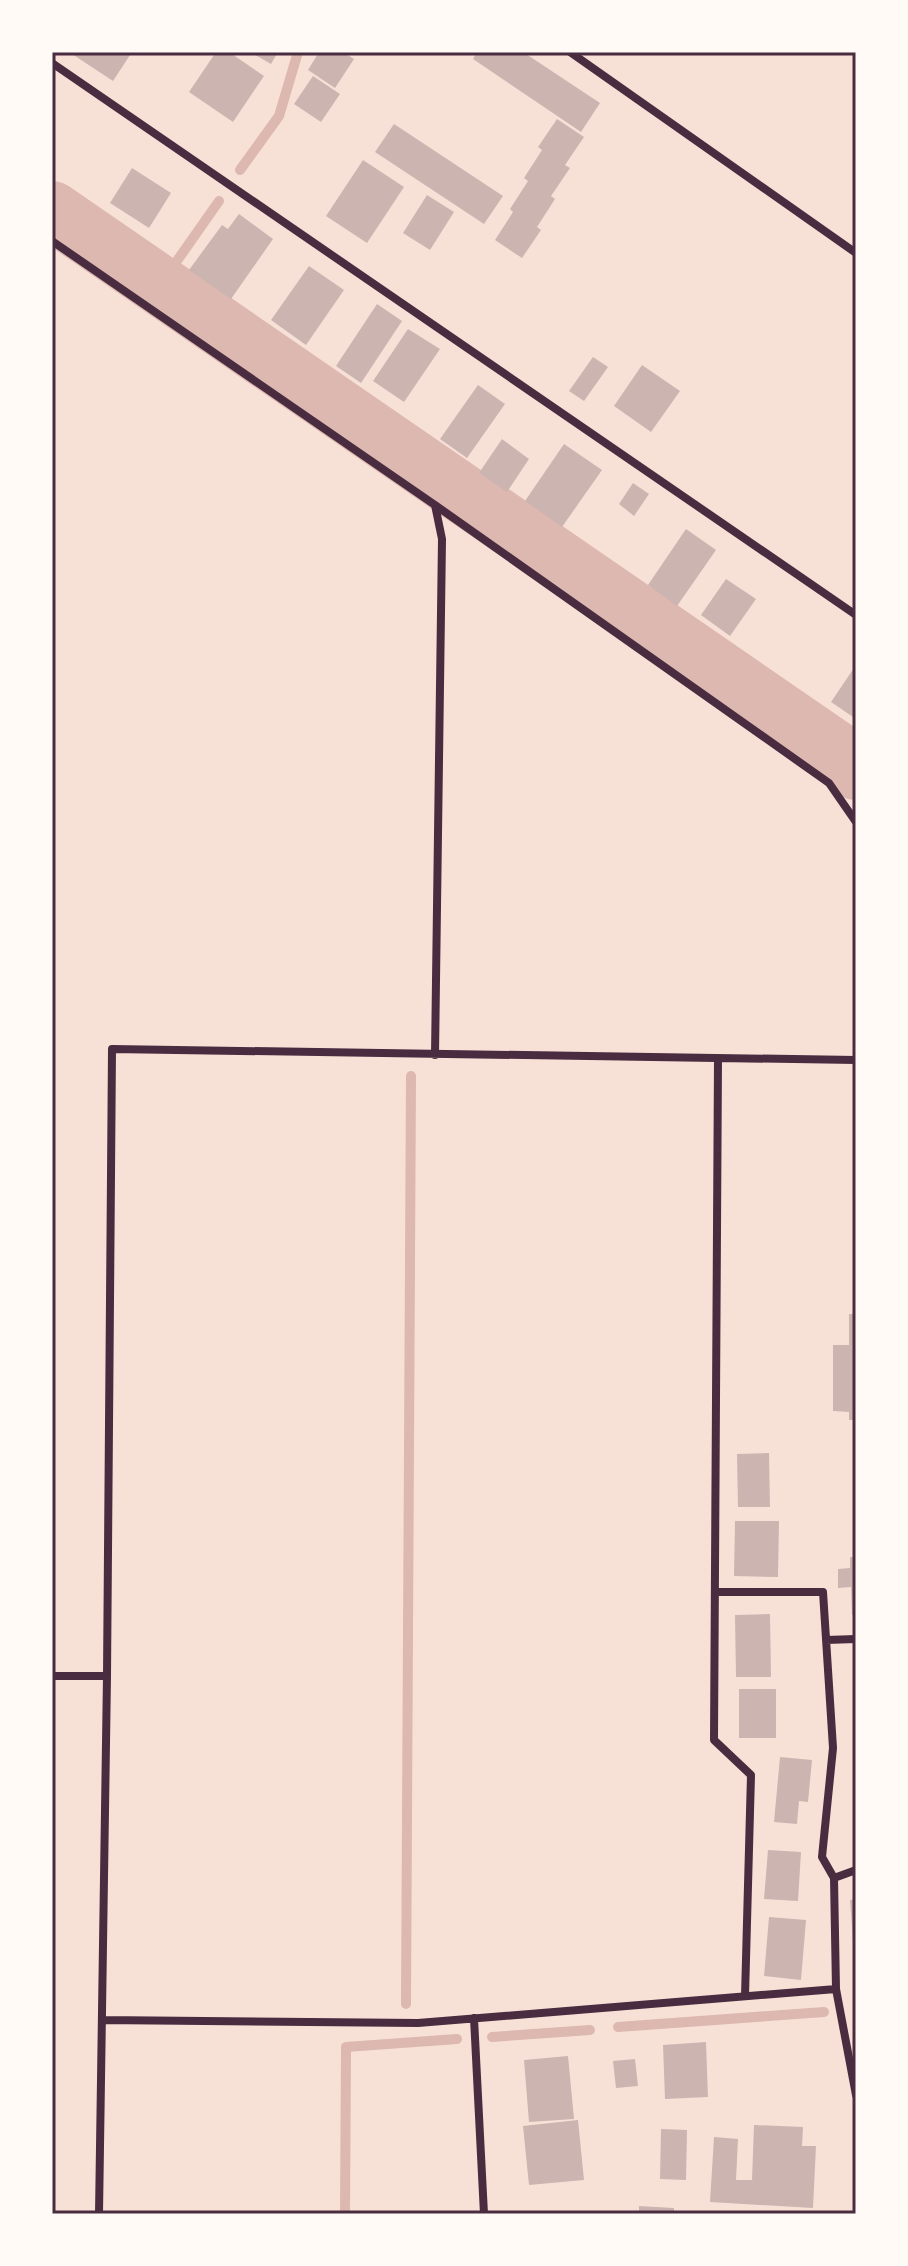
<svg xmlns="http://www.w3.org/2000/svg" width="908" height="2266" font-family="'DM Sans',sans-serif">
  <style>
    .lines { fill: none; stroke-linecap: round; stroke-linejoin: round }
    .stream { stroke: #dcb8b0; stroke-width: 10 }
    .river { stroke: #dcb8b0; stroke-width: 60 }
    .building { fill: #ccb4b1 }
    .minor { stroke: #4a2c40; stroke-width: 8 }
    .neatline { fill: none; stroke: #4a2c40; stroke-width: 3 }
  </style>
  <rect width="100%" height="100%" fill="#f7e1d7"/>
  <g class="lines">
    <path class="stream" d="M240,170L279,116L298,52
      M160,285L219,201
      M406,2004L411,1076
      M618,2027L824,2012
      M492,2037L590,2030
      M345,2214L346,2047L457,2039"/>
    <path class="river" d="M52,211L845,757L856,770"/>
  </g>
  <path class="building" d="M69,52H132L113,81Z
    M216,52H229L264,76L233,122L189,92Z
    M250,52H278L271,64Z
    M319,52H343L354,59L335,88L308,70Z
    M477,52H523L600,103L581,132L473,59Z
    M313,76L340,94L321,122L294,104Z
    M557,119L584,137L565,165L570,168L551,196L555,199L537,227L541,230L522,258L495,240L513,212L510,209L528,181L524,178L542,150L538,147Z
    M394,124L503,196L484,224L375,152Z
    M363,160L404,187L367,243L326,216Z
    M132,168L171,193L149,228L110,203Z
    M427,195L454,212L430,250L403,233Z
    M239,214L273,239L231,299L189,270L222,225L228,229Z
    M309,266L344,290L306,345L271,320Z
    M377,304L402,321L361,383L336,366Z
    M408,329L440,349L404,402L373,381Z
    M593,357L608,367L584,401L569,391Z
    M642,365L680,391L651,432L614,406Z
    M478,385L505,404L467,458L440,439Z
    M502,439L529,459L507,492L479,473Z
    M564,444L602,470L562,527L525,501Z
    M633,483L649,494L634,516L619,504Z
    M686,529L716,550L677,606L648,585Z
    M726,579L756,599L730,636L701,615Z
    M856,665V719L831,702Z
    M849,1314H856V1420H849V1412L833,1411V1345H849Z
    M769,1453L770,1507H738L737,1454Z
    M735,1521H779L778,1577L734,1576Z
    M850,1557H856V1615H852L851,1587L838,1588V1569L850,1568Z
    M770,1614L771,1677H736L735,1615Z
    M739,1689H776V1738H739Z
    M780,1757L812,1760L808,1802L799,1801L797,1824L774,1822Z
    M768,1850L801,1852L798,1901L764,1899Z
    M856,1899V1956H854L850,1900Z
    M769,1917L806,1920L801,1980L764,1976Z
    M706,2042L708,2097L665,2099L663,2045Z
    M568,2056L574,2119L529,2122L524,2060Z
    M635,2059L638,2086L616,2088L613,2061Z
    M578,2120L584,2180L529,2185L523,2126Z
    M754,2125L803,2127L802,2146H816L813,2208L710,2202L714,2137L738,2139L736,2180H752Z
    M661,2129L687,2130L686,2180L660,2179Z
    M639,2206L674,2208V2214H639Z"/>
  <g class="lines">
    <path class="minor" d="M570,52L856,253
      M52,63L856,615
      M52,241L435,505L442,539L435,1055
      M435,505L829,783L856,822
      M718,1059L714,1740L751,1775L745,1996
      M715,1592H823L833,1748L822,1857L834,1878
      M826,1640L856,1639
      M52,1676H107
      M856,1870L834,1878L836,1989L856,2095
      M474,2018L484,2214
      M102,2020L418,2023L836,1989
      M99,2214L107,1676L112,1049L856,1060"/>
  </g>
  <rect width="908" height="2266" fill="none" stroke="#fffaf5" stroke-width="108"/>
  <rect x="54" y="54" width="800" height="2158" class="neatline"/>
</svg>
